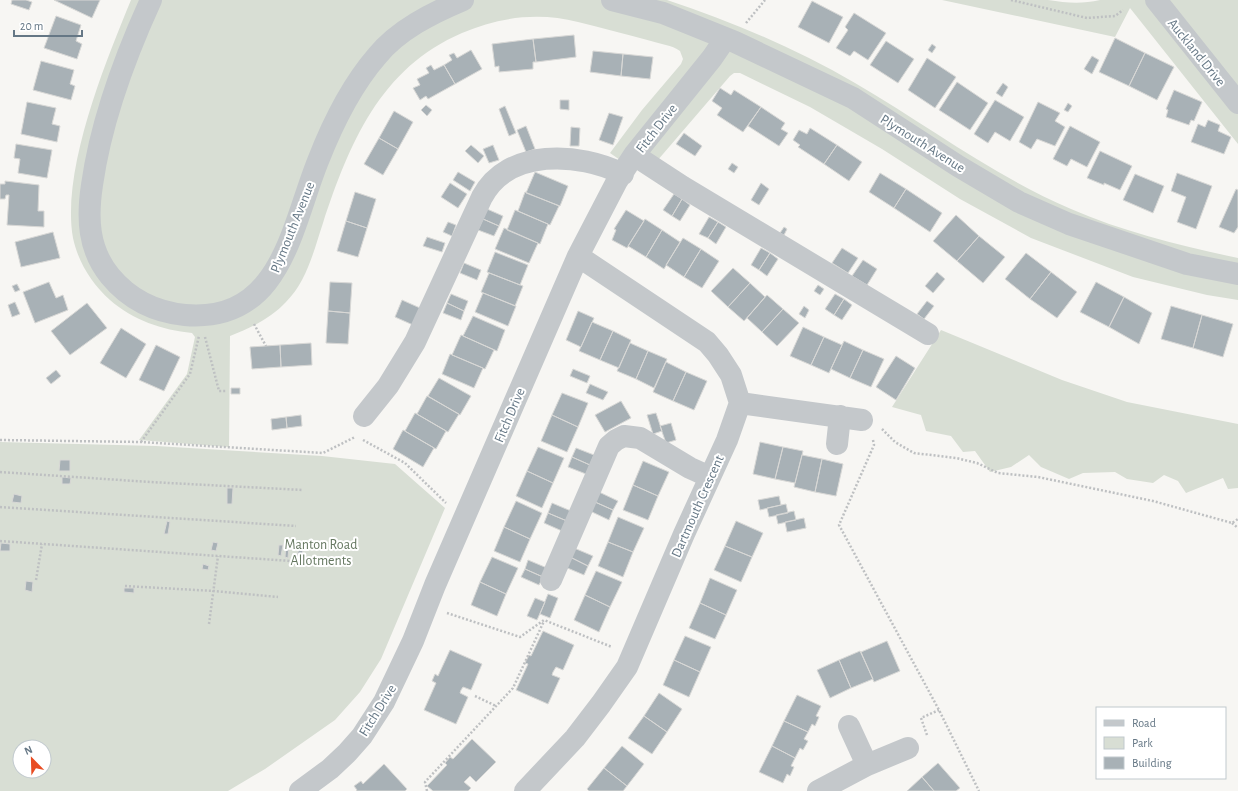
<svg xmlns="http://www.w3.org/2000/svg" width="1238" height="791" font-family="'Alegreya Sans',sans-serif">
  <style>
    .green { fill: #d8ded4; fill-rule: evenodd }
    .building { fill: #a8b1b6; stroke: #d8d8d6 }
    .lines { fill: none; stroke-linecap: round; stroke-linejoin: round }
    .path { stroke: #bec0c2; stroke-width: 2.5; stroke-dasharray: 2 2; stroke-linecap: butt }
    .minor { stroke: #c4c8cb; stroke-width: 22 }
    .labels { text-anchor: middle; stroke-width: 4; stroke-linejoin: round; paint-order: stroke }
    .street-label { font-size: 14px; fill: #657785; stroke: #fff }
    .park-label { font-size: 14px; fill: #657760; stroke: #fff }
  </style>
  <rect width="100%" height="100%" fill="#f7f6f3"/>
  <path class="green" d="M131,0H667C733,22 795,48 855,83C927,125 994,176 1071,209C1124,232 1181,246 1238,258V300L1207,295L1133,277L1031,238L960,199L882,149L810,107L740,73H734L730,76L657,161L630,167L610,153L642,110L681,64L683,59L680,51C672,45 660,44 651,41C626,34 602,28 578,22C539,12 499,17 462,33C380,68 349,144 323,223C314,250 307,281 286,302C271,318 251,328 230,336L229,447L139,440L187,374L195,337L192,333C162,330 133,320 110,300C92,284 78,262 73,238C61,171 105,63 131,0Z
    M942,0H1048C1067,3 1082,4 1100,0H1238V144L1130,8L1115,37Z
    M941,330L1062,380L1127,402L1238,424V488L1228,489L1223,478L1186,493L1178,481L1164,475L1153,483L1127,479L1115,472L1083,473L1069,479L1041,467L1029,455L1011,467L990,472L975,451L963,452L951,436L926,431L921,415L892,407Z
    M0,442L156,446L322,456L395,464L445,508L381,659L360,692L335,720L265,769L228,791H0ZM20,747H44V771H20Z"/>
  <path class="building" d="M12,0H26L32,2L29,10L11,4Z
    M54,0H100L92,18Z
    M812,1L843,17L829,43L798,27Z
    M854,13L886,33L868,60L854,51L850,56L836,48L848,30L845,27Z
    M56,16L81,25L76,41L82,44L77,59L44,48Z
    M574,35L576,57L536,62L533,39Z
    M1115,38L1145,53L1129,86L1099,72Z
    M533,39L536,62H533V69L499,72V66L495,67L492,44Z
    M886,41L914,59L898,83L870,65Z
    M932,44L936,47L932,53L928,50Z
    M471,50L482,69L455,84L444,65L452,60L449,55L454,53L457,58Z
    M593,51L623,54L621,76L590,72Z
    M1145,53L1174,67L1157,100L1129,86Z
    M623,54L653,57L650,79L621,76Z
    M1092,56L1099,60L1092,74L1084,69Z
    M927,58L956,77L935,108L908,90Z
    M41,61L74,70L70,84L75,86L71,100L33,90Z
    M431,65L434,70L444,65L455,84L428,99L426,96L420,100L413,88L420,85L417,79L429,73L426,68Z
    M957,82L988,103L970,130L939,110Z
    M1003,83L1008,87L1002,97L996,93Z
    M720,88L731,95L734,90L761,107L743,132L717,115L722,108L712,101Z
    M1174,90L1202,102L1194,121L1191,120L1189,125L1166,117L1168,110L1166,109Z
    M560,100H569V110L560,109Z
    M995,100L1024,117L1010,141L995,132L988,143L974,134Z
    M27,102L56,108L52,124L60,126L57,142L21,134Z
    M1038,102L1060,113L1055,121L1065,127L1055,146L1037,139L1031,149L1019,142Z
    M1068,103L1072,106L1068,112L1064,110Z
    M426,105L432,110L427,116L421,110Z
    M505,106L516,133L509,136L499,109Z
    M761,107L785,123L781,129L788,133L779,146L748,126Z
    M394,111L413,122L398,149L379,138Z
    M609,113L623,117L613,145L599,140Z
    M1208,120L1220,125L1218,131L1231,137L1224,154L1191,142L1198,124L1205,127Z
    M526,126L535,149L526,152L517,130Z
    M1070,126L1100,142L1087,167L1071,159L1067,166L1053,159Z
    M571,127L580,128L579,146H570Z
    M810,128L837,145L824,164L798,147L800,145L793,140L799,130L807,134Z
    M684,133L702,146L695,156L676,144Z
    M379,138L398,149L383,175L364,164Z
    M16,144L52,150L47,178L18,173L20,159L14,158Z
    M471,145L484,156L478,163L465,151Z
    M493,145L499,160L489,163L483,149Z
    M837,145L862,162L849,181L824,164Z
    M1100,151L1132,166L1120,190L1104,183V185L1087,178Z
    M732,163L738,167L734,173L728,169Z
    M458,172L475,182L470,191L453,180Z
    M535,172L568,186L560,206L526,193Z
    M880,173L906,189L894,208L869,192Z
    M1177,173L1212,186L1196,229L1177,222L1186,197L1171,191Z
    M1135,174L1164,186L1153,213L1123,200Z
    M5,181L39,185L38,211H44V227L7,225L9,195H6L5,199H0V184H5Z
    M450,183L467,194L458,208L441,197Z
    M761,183L769,189L759,205L751,200Z
    M906,189L942,213L930,232L894,208Z
    M1236,189L1238,190V227L1234,233L1219,227Z
    M355,192L376,199L367,228L346,221Z
    M525,192L559,206L550,225L518,211Z
    M674,194L682,199L672,216L663,210Z
    M682,199L690,205L680,221L672,216Z
    M487,209L503,216L499,226L483,219Z
    M515,210L548,224L540,244L507,230Z
    M626,210L644,221L627,248L612,240L616,230L614,229Z
    M956,215L979,236L957,261L933,241Z
    M709,217L718,222L708,238L699,234Z
    M483,219L499,226L494,236L478,230Z
    M645,219L662,230L646,257L628,246Z
    M346,221L367,228L358,257L337,251Z
    M448,222L456,225L452,236L443,232Z
    M718,222L726,227L716,244L708,238Z
    M784,227L787,229L784,235L780,233Z
    M504,228L538,243L529,263L495,249Z
    M662,230L680,242L664,269L646,257Z
    M53,232L60,258L21,267L15,242Z
    M979,236L1005,257L983,283L957,261Z
    M427,237L445,243L442,252L423,246Z
    M683,238L701,249L684,277L666,265Z
    M761,248L770,253L759,270L751,265Z
    M842,248L858,258L848,273L832,263Z
    M701,249L719,261L702,288L684,277Z
    M495,252L528,265L520,285L487,272Z
    M770,253L778,259L767,276L759,270Z
    M1026,253L1051,272L1030,299L1005,279Z
    M863,260L877,269L867,285L852,276Z
    M464,263L481,270L477,280L460,273Z
    M733,268L750,283L728,307L711,291Z
    M937,272L945,279L933,293L925,286Z
    M1051,272L1077,292L1057,318L1030,299Z
    M489,273L523,286L515,306L481,292Z
    M49,282L56,298L63,295L68,310L35,323L23,292Z
    M330,282L352,283L350,313L328,311Z
    M1096,282L1124,297L1109,327L1080,312Z
    M750,283L765,297L744,321L728,307Z
    M17,284L20,290L15,292L12,286Z
    M818,285L824,289L820,295L814,291Z
    M483,293L516,306L508,326L475,312Z
    M451,294L468,301L464,311L447,303Z
    M835,294L844,299L834,315L825,309Z
    M767,295L783,309L762,332L747,318Z
    M1124,297L1152,313L1139,344L1109,327Z
    M844,299L852,305L842,320L834,315Z
    M402,300L420,308L413,325L395,317Z
    M927,301L934,306L924,319L917,314Z
    M15,302L20,314L12,317L8,305Z
    M87,303L107,328L70,355L51,331Z
    M447,303L464,311L461,320L443,313Z
    M804,306L809,310L805,318L799,314Z
    M1171,306L1202,315L1193,348L1161,339Z
    M783,309L799,323L777,346L762,332Z
    M328,311L350,313L348,344L326,343Z
    M578,311L594,318L581,347L566,340Z
    M1202,315L1233,324L1223,357L1193,348Z
    M473,316L505,330L497,351L463,336Z
    M592,322L613,331L600,360L579,351Z
    M803,327L824,337L811,365L790,356Z
    M121,328L146,344L126,378L100,363Z
    M613,331L631,340L619,368L600,360Z
    M461,335L494,350L485,369L452,355Z
    M824,337L842,345L829,373L811,365Z
    M844,341L863,350L850,378L831,369Z
    M311,343L312,365L281,367L280,345Z
    M630,343L648,351L636,379L617,371Z
    M156,345L180,357L164,391L139,380Z
    M280,345L281,367L252,369L250,347Z
    M863,350L884,359L871,387L850,378Z
    M648,351L667,359L654,388L636,379Z
    M450,354L483,368L474,388L442,374Z
    M896,356L915,368L896,400L876,387Z
    M666,362L686,372L673,401L653,392Z
    M573,369L590,376L587,383L570,376Z
    M56,370L61,376L51,384L46,378Z
    M686,372L707,381L694,410L673,401Z
    M439,378L471,396L460,415L428,396Z
    M590,384L608,392L603,400L586,393Z
    M231,388H240V394H231Z
    M562,393L588,403L578,427L552,415Z
    M427,396L459,414L448,432L417,414Z
    M621,401L631,418L605,432L595,415Z
    M415,413L446,431L436,449L405,431Z
    M656,413L662,431L653,434L647,415Z
    M301,415L302,426L287,428L286,417Z
    M552,415L578,427L567,452L541,441Z
    M286,417L287,428L272,430L271,419Z
    M671,423L676,440L666,443L660,426Z
    M403,430L434,448L423,467L393,449Z
    M760,442L783,447L775,479L753,474Z
    M538,447L564,458L553,483L527,471Z
    M783,447L803,451L795,483L775,479Z
    M576,448L594,455L590,465L572,457Z
    M802,455L822,459L815,492L794,487Z
    M572,457L590,465L586,474L568,467Z
    M822,459L843,464L836,496L815,492Z
    M60,460H70V471H59Z
    M643,461L669,472L658,496L633,485Z
    M527,471L553,483L542,508L516,496Z
    M62,477L71,478L70,484H62Z
    M633,485L658,496L648,520L623,510Z
    M227,488H233L232,504H227Z
    M599,492L618,501L613,510L595,502Z
    M14,494L22,496L21,503L12,502Z
    M779,496L781,505L760,510L758,500Z
    M516,501L542,513L530,539L504,527Z
    M595,502L613,510L609,520L590,511Z
    M552,503L571,511L567,521L548,513Z
    M786,504L788,513L769,517L767,508Z
    M794,511L796,520L778,524L776,515Z
    M548,513L567,521L562,531L544,523Z
    M618,517L644,528L633,552L608,542Z
    M804,518L806,528L787,532L785,522Z
    M167,521L170,522L168,534H164Z
    M736,521L763,533L752,557L725,546Z
    M504,527L530,539L520,562L494,551Z
    M213,542L218,543L216,551L211,550Z
    M608,542L633,552L623,577L598,566Z
    M1,543L10,544V551H0Z
    M279,545H283L281,556L278,555Z
    M286,545L289,546L288,558L285,557Z
    M725,546L752,557L741,582L714,570Z
    M574,548L593,556L588,566L570,557Z
    M299,549L303,550L302,556L297,555Z
    M492,557L518,568L506,594L480,582Z
    M570,557L588,566L584,575L565,567Z
    M528,560L547,568L543,577L525,569Z
    M203,564L209,566L208,570L202,569Z
    M525,569L543,577L539,585L521,577Z
    M596,571L622,582L610,607L585,595Z
    M710,578L737,590L726,615L700,603Z
    M26,581L33,582L32,592L25,590Z
    M480,582L506,594L497,616L471,605Z
    M124,588H134V593L124,592Z
    M548,594L558,598L550,618L540,614Z
    M585,595L610,607L599,632L574,620Z
    M535,598L545,602L537,620L527,616Z
    M700,603L726,615L715,639L689,628Z
    M543,631L574,645L563,670L556,667L553,672L552,675L560,678L548,704L516,690L528,664L525,663L529,655L531,656Z
    M685,636L711,647L700,672L674,660Z
    M887,641L900,671L874,682L861,652Z
    M450,650L482,664L471,690L463,687L461,690L460,693L468,697L456,724L424,710L436,683L432,681L435,674L438,676Z
    M860,651L873,679L851,688L839,660Z
    M674,660L700,672L689,697L663,685Z
    M839,660L851,688L830,698L817,670Z
    M659,693L682,709L667,732L644,716Z
    M797,695L821,706L816,716L819,717L815,726L812,724L808,732L784,721Z
    M644,716L667,732L652,754L628,738Z
    M784,721L808,732L804,739L808,741L803,750L800,748L795,758L772,746Z
    M472,739L496,762L476,782L470,776L464,782L471,788L468,791H433L427,786L447,765L445,763L450,757L453,759Z
    M622,746L644,764L627,786L604,768Z
    M772,746L795,758L791,766L794,767L790,776L787,774L783,783L759,772Z
    M938,763L960,788L956,791H934L922,777Z
    M384,764L407,789L405,791H356L357,790L354,786L361,781L363,784Z
    M604,768L627,786L623,791H589L587,789Z
    M922,777L934,791H907Z"/>
  <g class="lines">
    <path class="path" d="M1011,0L1087,18L1115,16L1123,10
      M746,23L765,0
      M254,324L266,346
      M205,337L219,391H227
      M882,429L895,442L914,453L956,458L977,463L998,473L1038,477L1153,501L1232,523L1238,519
      M0,440L141,442L323,453L355,437
      M363,440L405,463L446,503
      M873,440L874,445L839,525L939,710L979,791
      M141,442L190,374L199,336
      M0,472L150,482L303,490
      M0,507L296,526
      M1232,523L1238,528
      M0,541L291,561
      M36,580L42,544
      M125,586L214,591L278,597
      M447,613L520,637L544,620L612,647
      M209,624L218,556
      M475,696L496,706
      M927,735L921,718L939,710
      M427,791L425,782L513,688L544,621"/>
    <path class="minor" d="M151,0C124,59 101,121 92,185C87,218 88,249 110,276C129,299 155,312 185,315C281,323 291,228 318,161C332,125 351,86 377,56C398,30 432,13 463,0
      M612,0L663,13L735,42L853,98L958,166L1019,202L1069,224L1187,264L1238,274
      M1156,0L1238,103
      M634,155L683,187L928,334
      M740,403L862,420
      M364,416L388,386L415,342L482,197C508,148 579,152 623,174
      M837,444L840,416
      M551,580L609,446L616,440L624,436L640,438L690,468L710,477
      M849,726L867,765
      M300,791L330,769L347,753L362,736L384,702L413,641L435,585L578,256L617,181L634,155L712,58L725,39
      M525,791L575,738L601,704L627,667L684,534L727,440L740,403L731,375L718,355L707,342L578,256
      M818,791L867,765L908,748"/>
  </g>
  <g class="labels">
    <g class="street-label">
      <text transform="translate(1197 52) rotate(51)" y="5">Auckland Drive</text>
      <text transform="translate(656 128) rotate(-52)" y="5">Fitch Drive</text>
      <text transform="translate(923 143) rotate(32)" y="5">Plymouth Avenue</text>
      <text transform="translate(292 227) rotate(-68)" y="5">Plymouth Avenue</text>
      <text transform="translate(509 415) rotate(-67)" y="5">Fitch Drive</text>
      <text transform="translate(697 506) rotate(-66)" y="5">Dartmouth Crescent</text>
      <text transform="translate(377 710) rotate(-58)" y="5">Fitch Drive</text>
    </g>
    <g class="park-label">
      <text x="321" y="549">Manton Road<tspan x="321" dy="16">Allotments</tspan></text>
    </g>
  </g>
  <rect x="1096" y="707" width="130" height="72" fill="#ffffff" stroke="#c1c9ce"/>
  <rect x="1104" y="720" width="20" height="6" fill="#c4c8cb" stroke="#c1c9ce"/>
  <text x="1132" y="727" font-size="12" fill="#657785">Road</text>
  <rect x="1104" y="737" width="20" height="12" fill="#d8ded4" stroke="#c1c9ce"/>
  <text x="1132" y="747" font-size="12" fill="#657785">Park</text>
  <rect x="1104" y="757" width="20" height="12" fill="#a8b1b6" stroke="#c1c9ce"/>
  <text x="1132" y="767" font-size="12" fill="#657785">Building</text>
  <g transform="translate(32 759) rotate(337)"><circle r="19" fill="#ffffff" stroke="#c1c9ce"/>
  <path d="M0-3L7 15L0 10L-7 15Z" fill="#e84c22"/>
  <text y="-6" font-size="11" font-weight="bold" text-anchor="middle" fill="#657785">N</text>
  </g>
  <path d="M14 30v6h68v-6" fill="none" stroke="#657785" stroke-width="2"/>
  <text x="20" y="30" font-size="12" fill="#657785" stroke="#ffffff" stroke-width="3" paint-order="stroke">20 m</text>
</svg>
